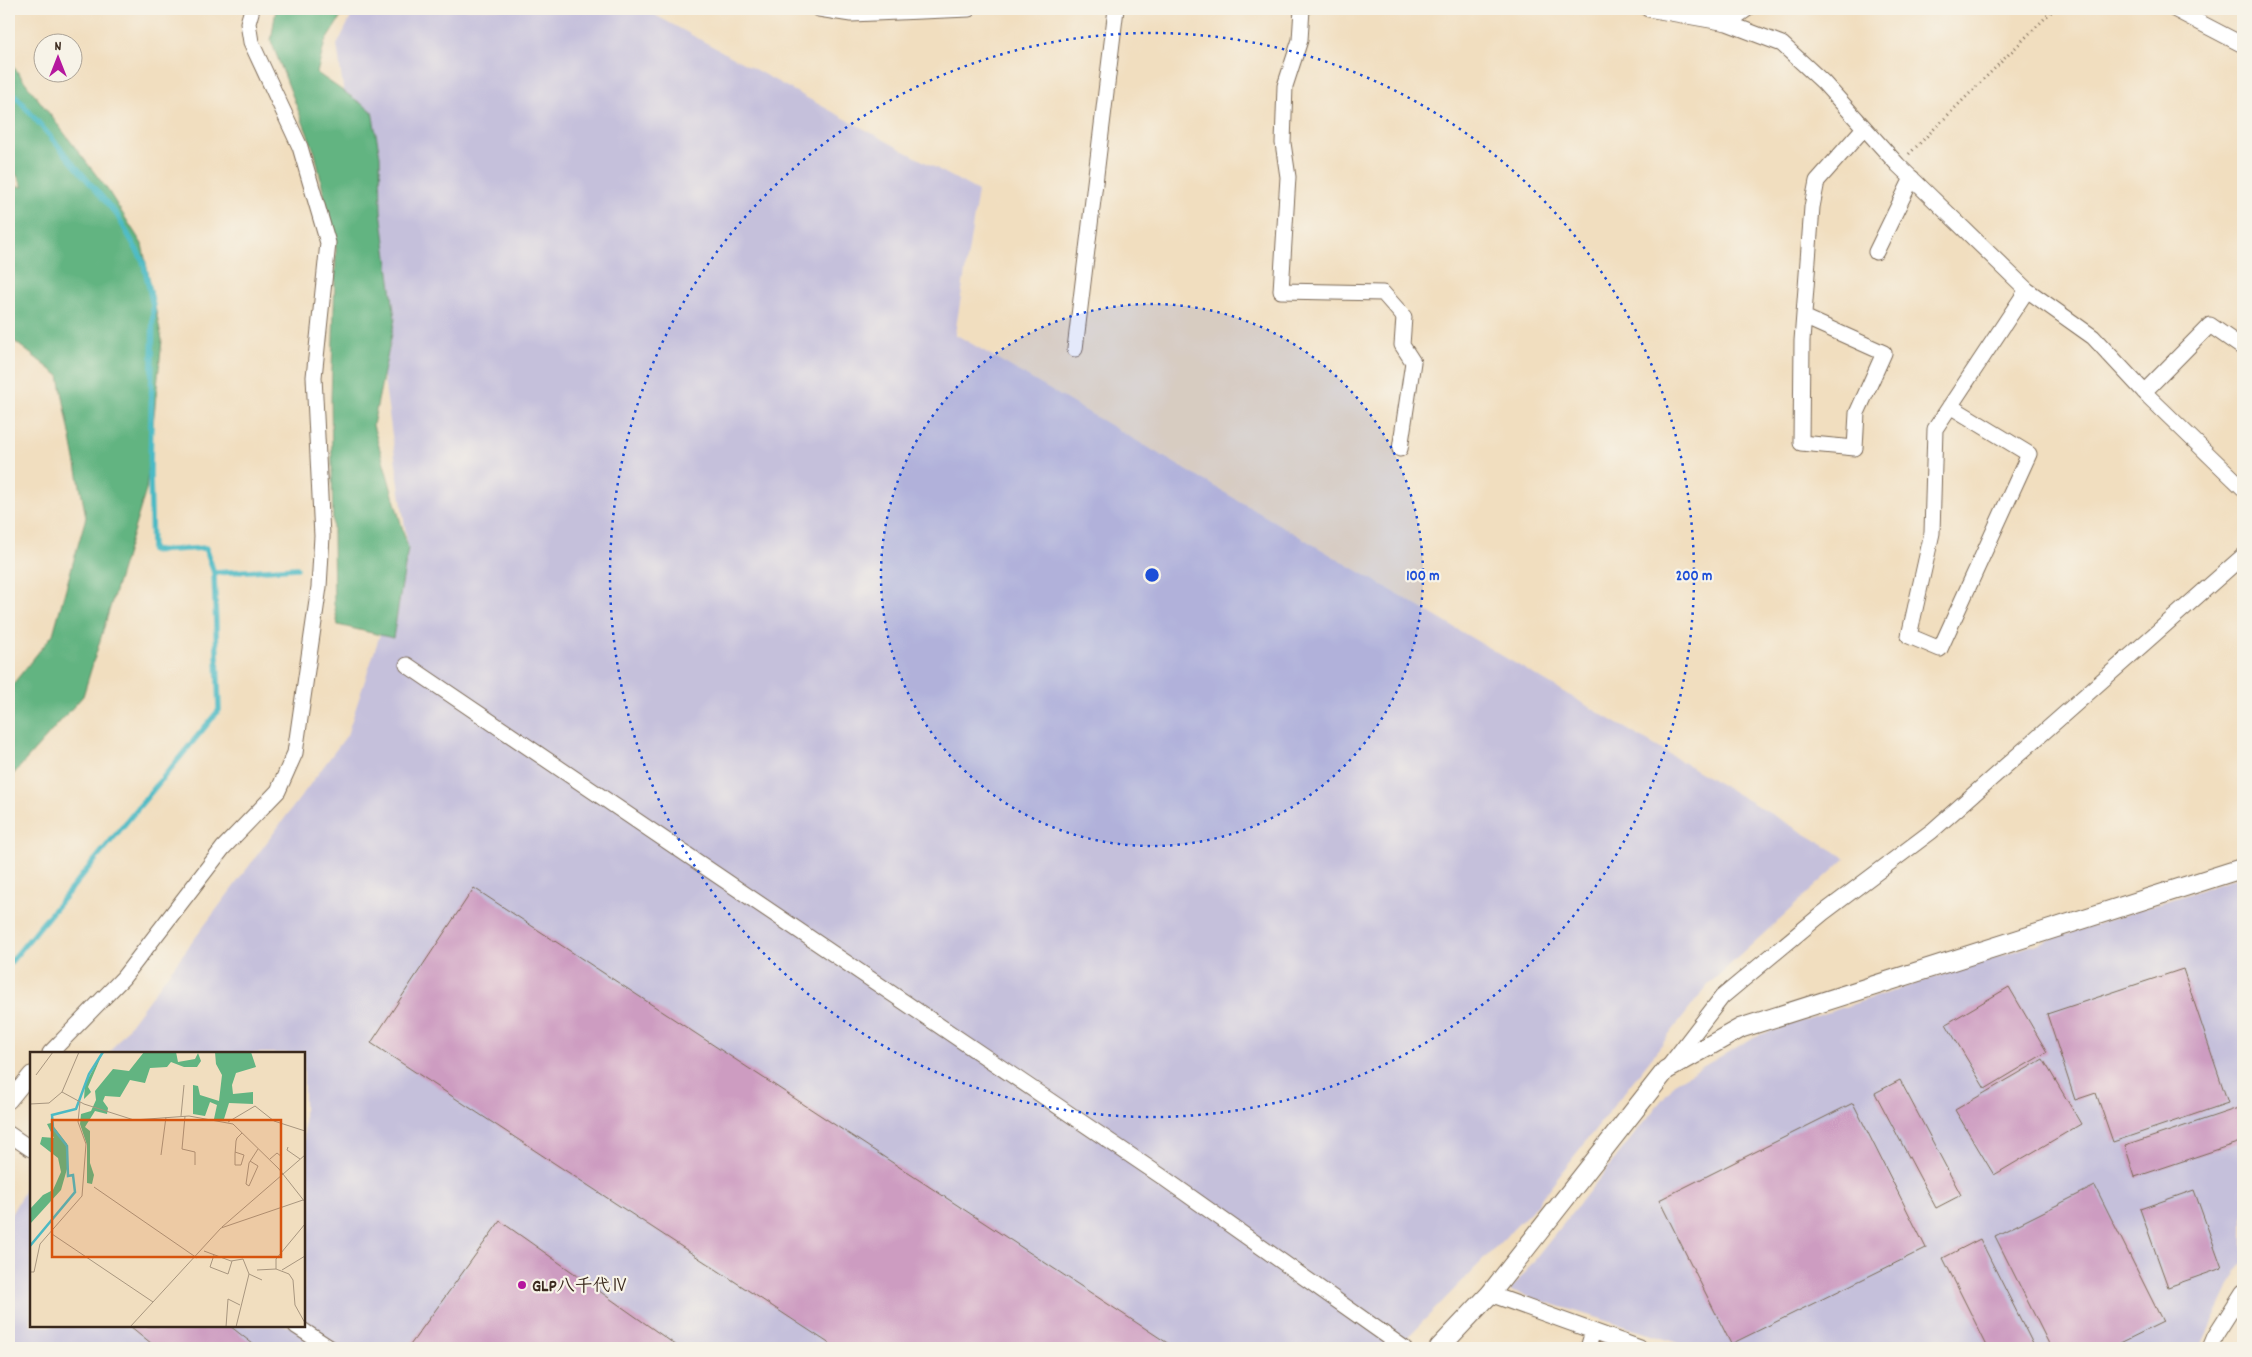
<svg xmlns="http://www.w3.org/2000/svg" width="2252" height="1357" font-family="Dekko,'Klee One',sans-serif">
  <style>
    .industrial { fill: #c5c0db }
    .forest { fill: #62b481; stroke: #4e6f50 }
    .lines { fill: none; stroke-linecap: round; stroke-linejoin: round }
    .stream { stroke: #4cbac4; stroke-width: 5.5 }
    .building { fill: #cd9cc1 }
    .minor-casing { stroke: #7b6956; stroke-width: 17 }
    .tertiary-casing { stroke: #7b6956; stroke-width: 21 }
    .path { stroke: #7b6956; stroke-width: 3; stroke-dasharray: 1 4; stroke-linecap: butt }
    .minor { stroke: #fff; stroke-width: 15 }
    .tertiary { stroke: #fff; stroke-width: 19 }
    .ring { fill: none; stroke: #1d4ed8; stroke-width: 2.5; stroke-dasharray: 2.5 5 }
    .poi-dot { fill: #b5179e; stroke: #f7f3e8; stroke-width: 2 }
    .labels { text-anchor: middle; stroke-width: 4.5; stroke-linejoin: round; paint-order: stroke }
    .poi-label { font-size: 18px; font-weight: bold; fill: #3b2a1e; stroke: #f7f3e8; text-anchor: start }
    .inset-river { fill: none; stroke: #4cbac4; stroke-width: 2.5 }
    .inset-road { fill: none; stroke: #a8967f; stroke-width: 1 }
    .view { fill: #d7540e; fill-opacity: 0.15; stroke: #d7540e; stroke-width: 2.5 }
    .inset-edge { fill: none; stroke: #3b2a1e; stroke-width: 2.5 }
    .centre { fill: #1d4ed8; stroke: #f7f3e8; stroke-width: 2.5 }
    .ring-label { font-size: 15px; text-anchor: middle; font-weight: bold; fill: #1d4ed8; stroke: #f7f3e8; stroke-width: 4.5; stroke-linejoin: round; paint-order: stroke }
  </style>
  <rect width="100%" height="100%" fill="#f7f3e8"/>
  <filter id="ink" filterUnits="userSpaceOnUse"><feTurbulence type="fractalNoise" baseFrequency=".02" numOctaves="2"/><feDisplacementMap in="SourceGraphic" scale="10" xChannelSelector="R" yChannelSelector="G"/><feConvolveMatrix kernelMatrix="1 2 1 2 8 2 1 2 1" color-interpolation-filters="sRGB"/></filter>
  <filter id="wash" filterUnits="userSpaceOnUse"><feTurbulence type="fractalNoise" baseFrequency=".0096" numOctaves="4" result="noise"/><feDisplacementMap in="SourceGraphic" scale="20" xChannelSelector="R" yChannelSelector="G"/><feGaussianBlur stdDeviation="1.12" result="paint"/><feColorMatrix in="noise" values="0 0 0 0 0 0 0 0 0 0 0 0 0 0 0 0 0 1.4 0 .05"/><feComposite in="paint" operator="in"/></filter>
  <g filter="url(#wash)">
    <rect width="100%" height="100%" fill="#f1debf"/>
    <path class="industrial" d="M355,9H644L978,191L955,334L1846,858L1709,984L1532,1210L1397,1348H9V1218L31,1179V1326H304V1053H109L347,735L408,549L337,45Z
      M2243,876V1261L2239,1265L2200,1348H1694L1510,1291L1676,1082L1756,1036Z"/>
    <path class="forest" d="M276,9H346L325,42L317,73L372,111L380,156L381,211L395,319L373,425L408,548L393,638L338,625L334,604L331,398L336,249L315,153L271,41Z
      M9,61L107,189L142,244L162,340L146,490L83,696L9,779V689L53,634L86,517L59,376L9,337V185L23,187L9,161Z"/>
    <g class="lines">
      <path class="stream" d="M9,88L117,215L143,261L153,306L150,473L152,551L206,548L214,573L219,710L9,964
        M214,573L297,568"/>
    </g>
    <g id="blocks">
      <path class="building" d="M474,888L1175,1348H836L371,1043Z
        M2183,969L2228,1103L2113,1142L2096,1093L2075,1100L2047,1014Z
        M2009,987L2047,1052L1985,1089L1946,1024Z
        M2043,1059L2081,1124L1994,1175L1955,1110Z
        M1900,1080L1961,1195L1936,1208L1875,1093Z
        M1853,1103L1926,1248L1731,1344L1659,1200Z
        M2241,1107L2243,1114V1141L2135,1177L2125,1146Z
        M2095,1186L2163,1322L2110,1348H2051L1995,1236Z
        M2194,1190L2222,1268L2168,1287L2140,1209Z
        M500,1221L680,1348H408Z
        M1980,1239L2035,1348H1988L1943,1258Z
        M130,1326H230L258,1348H157Z"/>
    </g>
  </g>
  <g filter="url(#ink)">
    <use href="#blocks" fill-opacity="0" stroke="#7b6956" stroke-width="1"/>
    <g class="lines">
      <g class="minor-casing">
        <path id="minor" d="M819,9L851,14L969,9
          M1302,9L1300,40L1285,86L1283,143L1288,177L1281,291L1383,293L1404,317L1402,345L1413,362L1400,449
          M1648,9L1727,23L1782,44L1823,82L1898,165L2027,290L2093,337L2149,397L2243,488
          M2174,9L2243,45
          M1727,23L1747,9
          M1876,252L1912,178
          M1804,317L1884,353L1857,413L1855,448L1801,443L1802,341L1812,207L1817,181L1864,128
          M1075,349L1116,9
          M2144,392L2210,325L2243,348
          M1950,406L2029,454L1940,649L1909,636L1932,533L1935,429L2027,290
          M407,665L1161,1176L1404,1348
          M50,1053L123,978L223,848L278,791L295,753L319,587L322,536L314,377L328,243L300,147L251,42L248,23L252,9
          M1669,1066L1722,997L1823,913L1932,831L2243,556
          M9,1101L31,1074
          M9,1134L31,1149
          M1490,1294L1640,1348
          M296,1326L330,1348
          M1588,1348L1593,1331
          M2210,1348L2215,1336L2243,1292"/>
      </g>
      <g class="tertiary-casing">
        <path id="tertiary" d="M1439,1348L1490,1294L1666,1070L1741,1028L2243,868"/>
      </g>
      <path class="path" d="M1909,154L2054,9"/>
      <use href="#minor" class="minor"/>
      <use href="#tertiary" class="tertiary"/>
    </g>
  </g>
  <circle cx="1152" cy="575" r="271" fill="#1d4ed8" fill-opacity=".12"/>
  <g class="ring">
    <circle cx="1152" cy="575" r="271"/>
    <circle cx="1152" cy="575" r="542"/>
  </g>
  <circle class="poi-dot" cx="522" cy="1285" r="5"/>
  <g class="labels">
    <g class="poi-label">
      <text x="532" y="1291">GLP八千代Ⅳ</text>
    </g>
  </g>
  <g transform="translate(30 1052)">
    <rect width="275" height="275" fill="#f1debf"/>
    <path d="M73,0L58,35L61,40L54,47L55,32ZM114,0H146L148,10L165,7L168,1L171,9L167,15H154L141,10L137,15L120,16L115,31L100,28L90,45L75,44L73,49L78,56L77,62L65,59L55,75L60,79V111L64,123L62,132L57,131V93L50,72L51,62L61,59L66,48L65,39L83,17L99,19ZM185,0H221L226,15L206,21L202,33L203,42L223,40V52L199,51L194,67H184L187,53L180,50L175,64L163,62V33L168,34L170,43L189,49L192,23L186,12ZM21,71L37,92V117L31,138L0,172V157L13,143L23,138L31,120L28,106L10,92L12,85L24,86L17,72Z" fill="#62b481"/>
    <path class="inset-river" d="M0,194L45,140L43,123L38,124L37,94L23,76L22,63L46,57L59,22L73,0"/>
    <path class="inset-road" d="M6,23L23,0M32,40L54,52L104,68L159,64L203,72L249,117L275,150M0,52L19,51L32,40L49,0M151,64L154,33M155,64L152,97L165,100V113M198,70L225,54L244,69L275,79M258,95L257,98L270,107M205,100L214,103L211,113H205V102L206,89L207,86L212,81M131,103L136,65M240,107L247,101L252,105M220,109L228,114L219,134L216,132L219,111L228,97M64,135L167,206M275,172L246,207V217L259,222L263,228L265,253L275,271M192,175L275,103M22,182L123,250M174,199L201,209L213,207L219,222L232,228M184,203L180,215L198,222L202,209M227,218L246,217M252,218L275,204M0,220H4L10,192L52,144L56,92L48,70L50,50M100,275L191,176L273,148M196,275L198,247L210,253M206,275L219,222"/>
    <path class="view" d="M22,68H251V205H22Z"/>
    <rect width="275" height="275" class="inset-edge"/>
  </g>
  <circle cx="1152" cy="575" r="8" class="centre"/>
  <g class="ring-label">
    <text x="1423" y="580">100 m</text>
    <text x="1694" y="580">200 m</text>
  </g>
  <rect width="2252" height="1357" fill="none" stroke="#f7f3e8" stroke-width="30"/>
  <g transform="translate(58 58)"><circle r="24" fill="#f7f3e8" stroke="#aca397"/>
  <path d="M0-4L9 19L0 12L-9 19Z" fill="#b5179e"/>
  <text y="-8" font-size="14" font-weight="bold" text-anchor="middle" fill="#3b2a1e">N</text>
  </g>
</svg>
